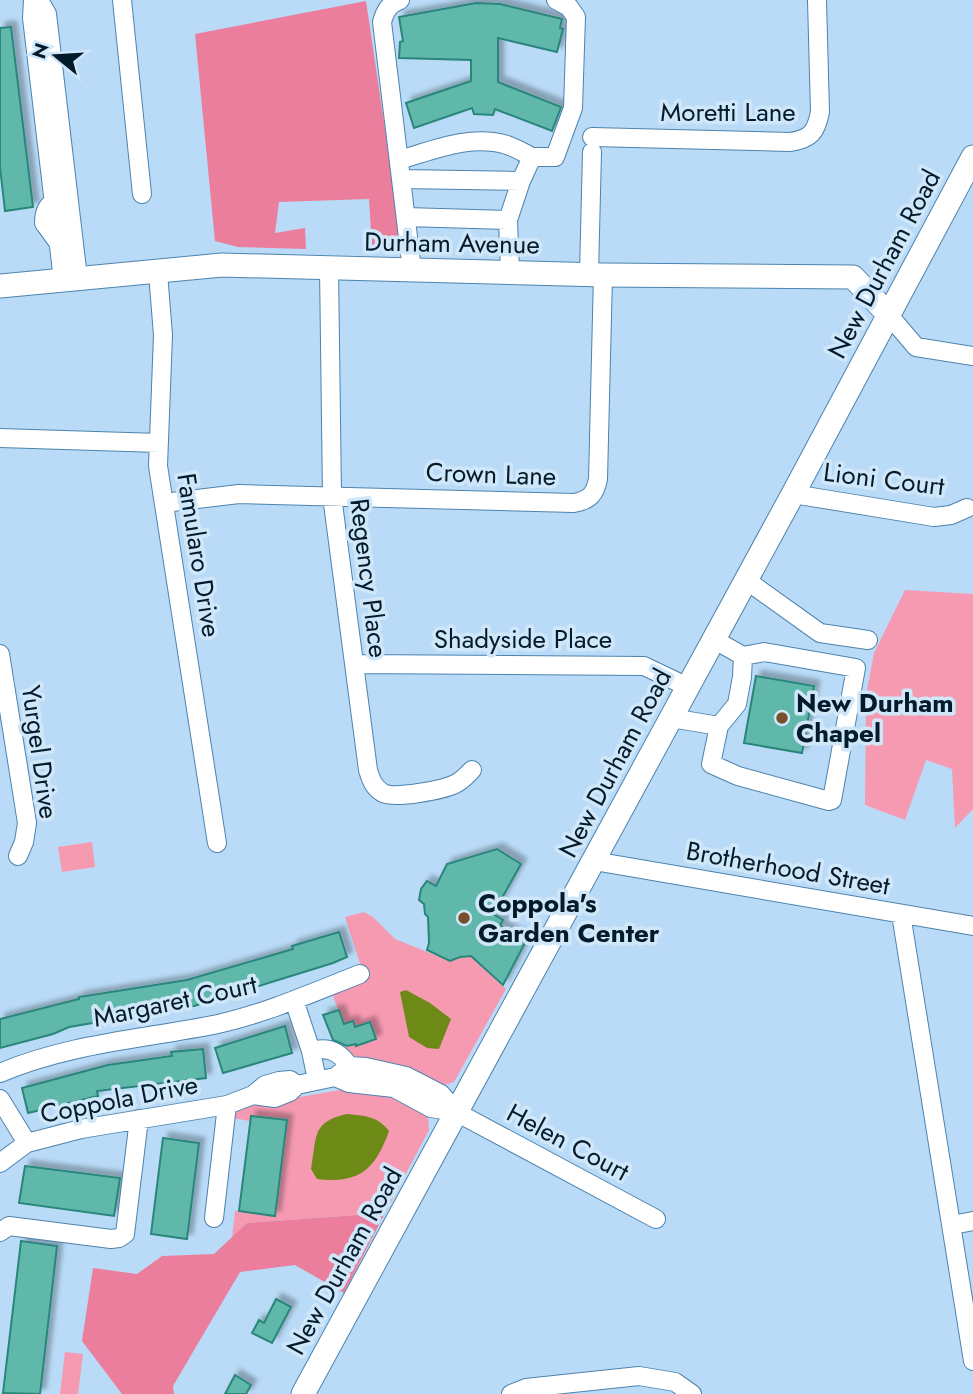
<svg xmlns="http://www.w3.org/2000/svg" width="973" height="1394" font-family="Jost,sans-serif">
  <style>
    .green { fill: #f69ab2 }
    .forest { fill: #eb7e9d }
    .water { fill: #6e8a16 }
    .building { fill: #61b8ab; stroke: #29867a; stroke-width: 2; filter: url(#shadow) }
    .lines { fill: none; stroke-linecap: round; stroke-linejoin: round }
    .minor-casing { stroke: #4d83ad; stroke-width: 20 }
    .major-casing { stroke: #4d83ad; stroke-width: 25 }
    .minor { stroke: #fff; stroke-width: 18 }
    .major { stroke: #fff; stroke-width: 23 }
    .poi-dot { fill: #76502c; stroke: #d0e7f9; stroke-width: 2.5 }
    .labels { text-anchor: middle; stroke-width: 7; stroke-linejoin: round; paint-order: stroke }
    .street-label { font-size: 26px; fill: #041b2b; stroke: #d0e7f9 }
    .poi-label { font-size: 26px; font-weight: bold; fill: #041b2b; stroke: #d0e7f9; text-anchor: start }
  </style>
  <defs>
    <filter id="shadow"><feDropShadow dx="5.5" dy="-5.5" stdDeviation="2" flood-color="#0004"/></filter>
  </defs>
  <rect width="100%" height="100%" fill="#b9dbf7"/>
  <path class="green" d="M905,590L973,594V809L955,828L952,769L926,760L905,820L865,805L866,695L874,653Z
    M92,842L95,867L62,872L58,847Z
    M364,912L373,917L395,939L450,961L460,957L471,956L506,989L454,1082L441,1086L361,1062L342,1048L356,1044L357,1046L375,1039L370,1022L355,1027L353,1021L344,1024L332,994L366,982L345,917Z
    M346,1089C375,1092 406,1095 428,1117L429,1130L385,1213L247,1223L232,1238L235,1211H239L286,1120L251,1116L250,1121L232,1118L234,1111L242,1107Z
    M65,1352L83,1354L78,1394H60Z"/>
  <path class="forest" d="M366,1L402,244L372,248L369,199L279,202L275,233L305,228L306,249L238,247L215,241L195,34Z
    M385,1213L344,1293L295,1265L240,1272L173,1386L174,1394H122L82,1341L93,1268L137,1274L162,1256L214,1254L247,1223Z"/>
  <path class="water" d="M406,990L430,1003L451,1019L439,1049L427,1048L409,1037L400,992Z
    M347,1114C366,1116 377,1116 389,1131C375,1170 359,1184 317,1179L311,1169C317,1137 311,1122 347,1114Z"/>
  <path class="building" d="M476,3L500,4L562,19L560,28L563,29L557,52L498,38V82L561,107L552,131L495,109L493,115L474,114L472,108L414,128L406,103L471,81V60L399,58L400,42L403,41L399,17Z
    M11,27L33,207L5,211L0,167V28Z
    M756,676L814,686L802,753L744,743Z
    M497,849L521,864L493,914L503,920L500,926L527,939L503,985L471,956L460,957L450,961L427,950L429,943L428,917L425,914L424,904L419,900L421,889L427,881L436,886L447,864Z
    M339,932L347,957L333,963L194,1006L69,1027L53,1034L0,1048V1019L79,999V997L187,980L293,949L292,946Z
    M339,1010L344,1024L353,1021L355,1027L370,1022L376,1039L356,1046V1044L347,1046L333,1040L323,1015Z
    M285,1026L292,1053L223,1073L215,1048Z
    M203,1049L206,1078L97,1091L98,1096L28,1113L22,1088L108,1065L172,1056L171,1052Z
    M251,1116L287,1120L275,1216L239,1211Z
    M163,1138L199,1143L187,1239L151,1234Z
    M25,1166L120,1178L114,1216L19,1203Z
    M21,1241L57,1246L40,1394L3,1393Z
    M276,1299L291,1307L272,1343L252,1333L259,1320L264,1323Z
    M235,1375L251,1385L246,1394H225Z"/>
  <g class="lines">
    <g class="minor-casing">
      <path id="minor" d="M33,0L32,18L63,280
        M39,0L47,14L78,278
        M122,0L142,194
        M400,0C389,4 385,11 382,22L412,270
        M592,137L790,142C811,139 816,132 820,112L817,0
        M399,160C434,150 470,134 507,145C516,148 524,153 532,157
        M401,179L521,181
        M57,201C47,204 44,213 44,223L60,245
        M406,217L508,220
        M329,267L332,496L368,770C371,780 374,788 383,793C395,799 443,790 455,784C462,781 467,775 472,770
        M510,272L508,220L521,181L532,157H555L573,108L576,17L569,7L556,0
        M158,273L163,335L158,466L217,843
        M589,274L592,152
        M888,314L916,347L973,356
        M0,438L159,443
        M793,494L934,517L951,515L967,508
        M164,503L239,494L574,503C590,500 595,494 598,479L603,275
        M746,580L820,633L868,640
        M713,639L743,656L764,652L856,668L832,800L829,801L738,776L711,764L719,726L737,704L742,677L743,656
        M0,654L27,823L24,842L18,856
        M354,664L644,666L688,687
        M671,718L719,726
        M594,861L973,926
        M901,914L973,1361
        M294,1000L311,1051L317,1080
        M311,1051C328,1046 340,1052 349,1066
        M0,1073C70,1043 145,1039 218,1024C267,1013 314,992 360,974
        M335,1077L349,1083L394,1088L431,1108L456,1112L656,1219
        M253,1095L275,1098L290,1092L297,1085L335,1077L349,1066L366,1067L406,1076L441,1094L456,1112
        M0,1099L27,1143
        M0,1163L27,1143L81,1129L227,1105L253,1095L265,1085L279,1081L290,1080L297,1085
        M214,1218L227,1105
        M952,1225L973,1221
        M0,1232L9,1226L111,1239L119,1238L125,1234L139,1119
        M511,1394L526,1388L639,1376L675,1382L692,1394"/>
    </g>
    <g class="major-casing">
      <path id="major" d="M0,286L222,265L603,275L853,277L888,314
        M303,1394L793,494L973,157"/>
    </g>
    <use href="#minor" class="minor"/>
    <use href="#major" class="major"/>
  </g>
  <g class="poi-dot">
    <circle cx="782" cy="718" r="7"/>
    <circle cx="464" cy="918" r="7"/>
  </g>
  <g class="labels">
    <g class="street-label">
      <text x="728" y="121">Moretti Lane</text>
      <text transform="translate(452 243) rotate(1)" y="9">Durham Avenue</text>
      <text transform="translate(884 264) rotate(-62)" y="9">New Durham Road</text>
      <text transform="translate(491 474) rotate(2)" y="9">Crown Lane</text>
      <text transform="translate(884 479) rotate(7)" y="9">Lioni Court</text>
      <text transform="translate(199 555) rotate(81)" y="9">Famularo Drive</text>
      <text transform="translate(369 578) rotate(83)" y="9">Regency Place</text>
      <text x="523" y="648">Shadyside Place</text>
      <text transform="translate(40 752) rotate(82)" y="9">Yurgel Drive</text>
      <text transform="translate(615 763) rotate(-62)" y="9">New Durham Road</text>
      <text transform="translate(788 868) rotate(10)" y="9">Brotherhood Street</text>
      <text transform="translate(175 1001) rotate(-12)" y="9">Margaret Court</text>
      <text transform="translate(119 1099) rotate(-11)" y="9">Coppola Drive</text>
      <text transform="translate(568 1142) rotate(28)" y="9">Helen Court</text>
      <text transform="translate(344 1261) rotate(-61)" y="9">New Durham Road</text>
    </g>
    <g class="poi-label">
      <text x="796" y="712">New Durham<tspan x="796" dy="30">Chapel</tspan></text>
      <text x="478" y="912">Coppola's<tspan x="478" dy="30">Garden Center</tspan></text>
    </g>
  </g>
  <g transform="translate(56 56) rotate(288)" stroke="#d0e7f9" stroke-width="5" paint-order="stroke">
  <path d="M0-5L12 26L0 18L-12 26Z" fill="#041b2b"/>
  <text y="-10" font-size="19" font-weight="bold" text-anchor="middle" fill="#041b2b">N</text>
  </g>
</svg>
